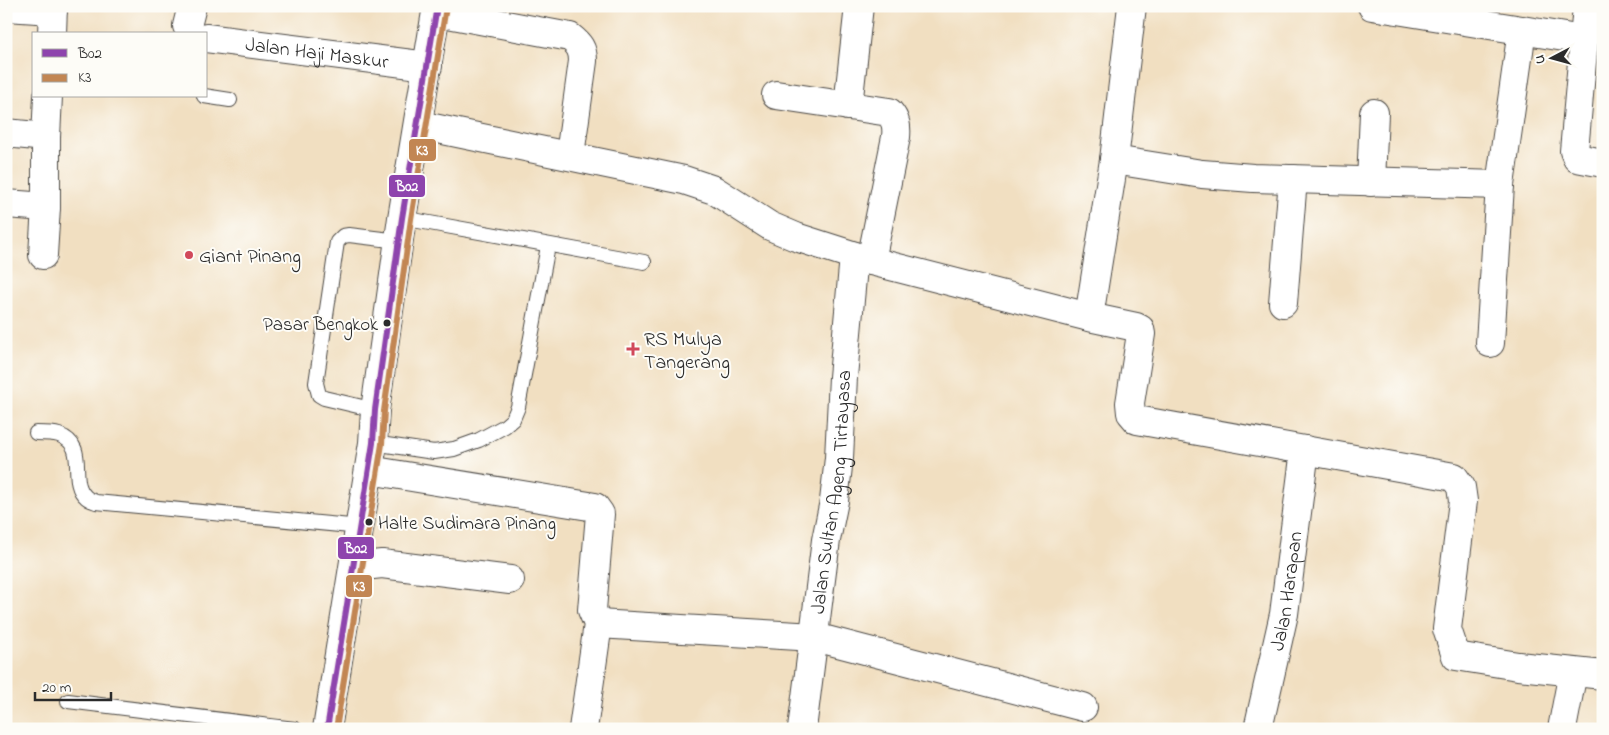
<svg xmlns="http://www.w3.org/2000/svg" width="1609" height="735" font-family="'Indie Flower',sans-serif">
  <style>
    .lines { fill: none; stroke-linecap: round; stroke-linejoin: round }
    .service-casing { stroke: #494642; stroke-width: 16 }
    .minor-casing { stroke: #494642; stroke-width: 30 }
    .primary-casing { stroke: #494642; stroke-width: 30 }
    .service { stroke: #fff; stroke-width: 14 }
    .minor { stroke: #fff; stroke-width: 28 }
    .primary { stroke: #fff; stroke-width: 28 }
    .bus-1-casing { stroke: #fdfcf7; stroke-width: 10 }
    .bus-2-casing { stroke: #fdfcf7; stroke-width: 10 }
    .bus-1 { stroke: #8e44ad; stroke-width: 6 }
    .bus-2 { stroke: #c28653; stroke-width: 6 }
    .poi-dot { fill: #d1495b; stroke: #fdfcf7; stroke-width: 2 }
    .bus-dot { fill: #2b2b2b; stroke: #fdfcf7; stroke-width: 2 }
    .labels { text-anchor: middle; stroke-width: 4; stroke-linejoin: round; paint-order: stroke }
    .bus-label { font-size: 19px; fill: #2b2b2b; stroke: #fdfcf7; text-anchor: end }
    .street-label { font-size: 20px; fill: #2b2b2b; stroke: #fdfcf7 }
    .poi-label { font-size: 20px; fill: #2b2b2b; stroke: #fdfcf7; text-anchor: start }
    .line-badge { stroke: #fdfcf7; stroke-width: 2 }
    .badge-label { font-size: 14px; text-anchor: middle; font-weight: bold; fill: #fff }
  </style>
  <rect width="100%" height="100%" fill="#fdfcf7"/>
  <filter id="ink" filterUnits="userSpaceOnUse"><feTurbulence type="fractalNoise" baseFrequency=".02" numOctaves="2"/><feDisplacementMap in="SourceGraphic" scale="10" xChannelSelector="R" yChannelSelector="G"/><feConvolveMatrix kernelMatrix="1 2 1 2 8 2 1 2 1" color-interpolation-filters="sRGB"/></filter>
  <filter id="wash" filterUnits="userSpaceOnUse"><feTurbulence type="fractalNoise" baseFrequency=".0096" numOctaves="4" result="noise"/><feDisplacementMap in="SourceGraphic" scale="20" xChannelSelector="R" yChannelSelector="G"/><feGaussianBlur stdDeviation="1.12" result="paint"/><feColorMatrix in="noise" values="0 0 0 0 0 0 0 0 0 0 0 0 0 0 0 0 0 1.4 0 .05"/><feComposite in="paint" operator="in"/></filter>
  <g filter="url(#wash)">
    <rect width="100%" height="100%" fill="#f1dfc1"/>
  </g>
  <g filter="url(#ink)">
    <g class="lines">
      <g class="service-casing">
        <path id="service" d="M204,96L230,100
          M402,218L644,262
          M375,410L324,398L319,395L316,383L337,242L343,236L349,235L399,241
          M36,433C43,433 53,433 59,435C90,446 67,481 86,497C88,499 93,501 96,502L361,527
          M373,443L434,452L454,449L479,440L505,426L513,419L518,407L548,246
          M68,701L295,729"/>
      </g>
      <g class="minor-casing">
        <g id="minor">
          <path d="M1372,6L1583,40"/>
          <path d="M1587,6L1574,151L1577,158L1603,163"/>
          <path d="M6,7L53,10"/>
          <path d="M437,12L570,37C579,44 583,49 583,61L570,155"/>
          <path d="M52,34L53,6"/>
          <path d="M191,34L187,26L192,6"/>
          <path id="s1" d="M206,38L428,66"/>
          <path d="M776,95L889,112C896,120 897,127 896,137L871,261"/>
          <path d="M848,106L859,6"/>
          <path d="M419,125L684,180L714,190L770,226L796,237L871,261L1089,317L1136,327L1140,329L1141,334L1130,403L1131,413L1137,420L1454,477L1461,487L1463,501L1447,629L1456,656L1518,666L1603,675"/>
          <path d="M6,133L46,137"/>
          <path d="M1114,160L1202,174L1253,178L1500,185"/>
          <path d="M1371,182L1374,113"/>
          <path d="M6,204L46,207"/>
          <path d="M43,255L46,207V137L48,96"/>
          <path d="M1283,303L1293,179"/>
          <path d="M1089,317L1114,160L1132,6"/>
          <path d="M1490,343L1500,185L1522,30"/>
          <path d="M369,470L595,507L600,514L592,610L598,624L583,729"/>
          <path d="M354,567L382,564L510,580"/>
          <path d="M598,624L815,637L1083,707"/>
          <path id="s2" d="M802,729L826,540L834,501L839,458L843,377L854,256"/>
          <path id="s3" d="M1258,729L1284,614L1305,450"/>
          <path d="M1562,729L1573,672"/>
        </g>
      </g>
      <g class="primary-casing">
        <path id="primary" d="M327,729L373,443L375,410L402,218L437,6"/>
      </g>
      <use href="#service" class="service"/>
      <use href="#minor" class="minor"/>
      <use href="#primary" class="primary"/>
      <g class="bus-1-casing">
        <path id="bus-1" d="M327,729L373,443L375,410L402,218L437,6"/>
      </g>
      <g class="bus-2-casing">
        <path id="bus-2" d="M336,729L382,444L384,411L411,219L446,7"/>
      </g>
      <use href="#bus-1" class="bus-1"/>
      <use href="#bus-2" class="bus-2"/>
    </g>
  </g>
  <g class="poi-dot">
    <circle cx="189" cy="255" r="5"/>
    <path d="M630.5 341.5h5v5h5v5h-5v5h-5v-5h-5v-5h5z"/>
  </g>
  <g class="bus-dot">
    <circle cx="387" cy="323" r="4.5"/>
    <circle cx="369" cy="522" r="4.5"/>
  </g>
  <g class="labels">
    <g class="bus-label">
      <text x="378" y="330">Pasar Bengkok</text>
      <text x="378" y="529" text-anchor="start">Halte Sudimara Pinang</text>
    </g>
    <g class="street-label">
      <text dy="7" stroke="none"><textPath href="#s1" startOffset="112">Jalan Haji Maskur</textPath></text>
      <text dy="7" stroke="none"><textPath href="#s2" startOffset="239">Jalan Sultan Ageng Tirtayasa</textPath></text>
      <text dy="7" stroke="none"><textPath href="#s3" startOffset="141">Jalan Harapan</textPath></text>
    </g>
    <g class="poi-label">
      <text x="199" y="262">Giant Pinang</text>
      <text x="644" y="345">RS Mulya<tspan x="644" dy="23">Tangerang</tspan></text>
    </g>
  </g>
  <g class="line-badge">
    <rect x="408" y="138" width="29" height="24" rx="5" fill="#c28653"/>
    <rect x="388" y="174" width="38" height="24" rx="5" fill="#8e44ad"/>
    <rect x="337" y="536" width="38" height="24" rx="5" fill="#8e44ad"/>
    <rect x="345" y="574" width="28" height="24" rx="5" fill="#c28653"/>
  </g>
  <g class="badge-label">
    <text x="422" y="155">K3</text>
    <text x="407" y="191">B02</text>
    <text x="356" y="553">B02</text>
    <text x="359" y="591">K3</text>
  </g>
  <rect width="1609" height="735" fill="none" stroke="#fdfcf7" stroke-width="25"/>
  <rect x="32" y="32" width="175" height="65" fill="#fdfcf7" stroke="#a9a8a5"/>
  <rect x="42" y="49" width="25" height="8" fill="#8e44ad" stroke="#a9a8a5"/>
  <text x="78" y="58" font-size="15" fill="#2b2b2b">B02</text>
  <rect x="42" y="74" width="25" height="8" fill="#c28653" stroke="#a9a8a5"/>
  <text x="78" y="82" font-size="15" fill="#2b2b2b">K3</text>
  <g transform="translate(1552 58) rotate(264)" stroke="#fdfcf7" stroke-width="4" paint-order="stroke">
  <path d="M0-4L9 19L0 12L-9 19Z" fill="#2b2b2b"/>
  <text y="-8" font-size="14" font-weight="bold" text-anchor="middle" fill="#2b2b2b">U</text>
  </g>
  <path d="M35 692v8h76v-8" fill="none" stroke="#2b2b2b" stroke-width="2.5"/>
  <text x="42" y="692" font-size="15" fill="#2b2b2b" stroke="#fdfcf7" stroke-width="4" paint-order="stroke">20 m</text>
</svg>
